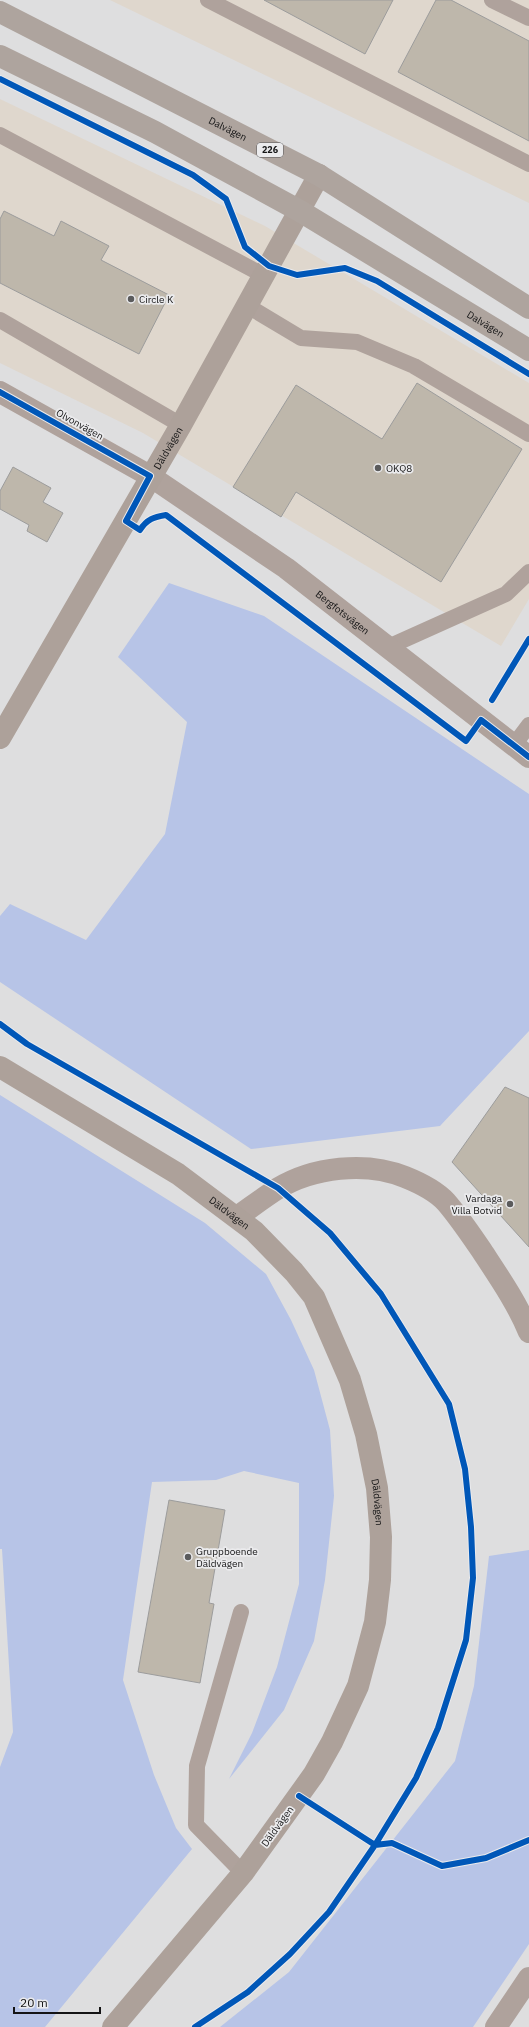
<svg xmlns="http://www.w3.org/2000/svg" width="529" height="2027" font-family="'IBM Plex Sans',sans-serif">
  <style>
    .commercial { fill: #dfd7cd }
    .forest { fill: #b7c4e7 }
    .building { fill: #beb7ab; stroke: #9c9c9c }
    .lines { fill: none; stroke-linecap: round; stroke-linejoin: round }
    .lane { stroke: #afa29c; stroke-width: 16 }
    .street { stroke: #afa29c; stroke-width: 22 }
    .secondary { stroke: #ada19a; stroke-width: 22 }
    .primary { stroke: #aea49e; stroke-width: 22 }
    .cycleway-casing { stroke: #ebebed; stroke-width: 8 }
    .cycleway { stroke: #0057b8; stroke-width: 6 }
    .poi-dot { fill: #5b5b5c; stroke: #ebebed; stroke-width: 1.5 }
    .labels { text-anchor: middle; stroke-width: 3.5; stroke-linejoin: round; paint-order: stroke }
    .shield { fill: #ebebed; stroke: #545456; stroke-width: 1 }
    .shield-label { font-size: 9px; font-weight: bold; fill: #141415 }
    .street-label { font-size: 10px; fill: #141415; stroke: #ebebed }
    .poi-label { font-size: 10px; fill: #141415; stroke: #ebebed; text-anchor: start }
  </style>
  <rect width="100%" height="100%" fill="#dededf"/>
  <path class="commercial" d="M110,0H529V203Z
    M0,99L265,226L529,383V599L501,646L143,433L0,363Z"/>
  <path class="forest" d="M169,583L264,616L529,794V1031L440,1126L251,1149L0,982V916L10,904L86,940L165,834L187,722L118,657Z
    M0,1095L205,1223L266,1274L291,1320L314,1370L330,1430L334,1496L325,1580L314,1641L284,1710L229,1779L252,1733L277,1667L299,1584V1483L244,1471L216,1480L152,1482L123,1680L154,1775L176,1828L192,1849L45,2027H0V1767L13,1732L2,1549H0Z
    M529,1550V1944L473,2027H220L289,1972L455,1761L474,1686L489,1556Z"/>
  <path class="building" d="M264,0H393L365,54Z
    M436,0H451L529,41V141L398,72Z
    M4,211L54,236L61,221L109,246L101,260L169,295L139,354L0,283V219Z
    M417,383L522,449L441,582L296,492L281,517L233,487L296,385L382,439Z
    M13,467L51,488L43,502L63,513L47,542L27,531L29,525L0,509V491Z
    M505,1087L529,1098V1247L452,1162Z
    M169,1500L225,1510L209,1603L214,1604L200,1683L138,1672Z"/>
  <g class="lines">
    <path class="lane" d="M208,0L529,164
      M492,0L529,18
      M0,135L263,275
      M246,305L301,338L357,342L414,366L529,434
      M0,320L181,425
      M388,647L506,594L529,572
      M514,745L529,725
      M241,1612L197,1766L196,1825L243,1873"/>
    <g class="street">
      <path id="s1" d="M0,392L150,476L286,568L529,757"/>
      <path d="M237,1217C250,1208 263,1198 277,1189C313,1167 366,1161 405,1177C420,1183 435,1190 446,1202C459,1217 471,1235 482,1251C499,1277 517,1303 529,1332"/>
      <path d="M496,2027L529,1978"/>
    </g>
    <g class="secondary">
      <path id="s2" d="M0,738L181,425L319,175"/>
      <path id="s3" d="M0,1067L178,1174L254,1231L294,1272L314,1297L350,1380L366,1434L377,1488L381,1537L380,1580L375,1622L358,1686L332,1742L314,1774L243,1873L113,2027"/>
    </g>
    <g class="primary">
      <path id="s4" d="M0,12L319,175L529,308"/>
      <path id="s5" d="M0,56L155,132L300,211L529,350"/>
    </g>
    <g class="cycleway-casing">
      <path id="cycleway" d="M0,79L193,175L226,199L245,247L269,266L297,275L345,268L377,281L529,374
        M0,392L150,476L126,521L140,530C147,519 154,517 166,515L466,741L481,720L529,757
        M492,700L529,639
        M0,1024L27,1044L278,1188L330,1233L381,1294L449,1404L465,1469L471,1527L473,1578L466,1640L438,1728L416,1778L375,1845L329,1912L290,1954L248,1992L195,2027
        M299,1796L375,1845L392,1843L442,1866L486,1858L529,1840"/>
    </g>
    <use href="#cycleway" class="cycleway"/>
  </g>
  <g class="poi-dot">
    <circle cx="131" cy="299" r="4"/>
    <circle cx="378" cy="468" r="4"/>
    <circle cx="510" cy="1204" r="4"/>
    <circle cx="188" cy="1557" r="4"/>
  </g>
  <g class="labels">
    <rect class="shield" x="257" y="143" width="26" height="14" rx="3"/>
    <g class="shield-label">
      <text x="270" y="153">226</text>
    </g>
    <g class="street-label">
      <text dy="4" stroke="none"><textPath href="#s4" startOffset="256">Dalvägen</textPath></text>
      <text dy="4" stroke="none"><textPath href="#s5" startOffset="555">Dalvägen</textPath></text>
      <text transform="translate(80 424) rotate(29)" y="4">Olvonvägen</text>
      <text dy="4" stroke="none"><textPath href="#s2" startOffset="335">Däldvägen</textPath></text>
      <text dy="4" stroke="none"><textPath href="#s1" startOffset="408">Bergfotsvägen</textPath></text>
      <text dy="4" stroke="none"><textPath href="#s3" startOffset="272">Däldvägen</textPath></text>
      <text dy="4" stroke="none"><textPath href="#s3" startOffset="608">Däldvägen</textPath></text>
      <text transform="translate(277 1826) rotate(-54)" y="4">Däldvägen</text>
    </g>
    <g class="poi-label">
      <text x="139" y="303">Circle K</text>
      <text x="386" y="472">OKQ8</text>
      <text x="502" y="1202" text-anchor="end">Vardaga<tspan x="502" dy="12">Villa Botvid</tspan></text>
      <text x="196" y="1555">Gruppboende<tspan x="196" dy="12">Däldvägen</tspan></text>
    </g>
  </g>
  <path d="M14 2007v6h86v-6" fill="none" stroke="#141415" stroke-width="2"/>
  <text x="20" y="2007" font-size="12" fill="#141415" stroke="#ebebed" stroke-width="3" paint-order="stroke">20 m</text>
</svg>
